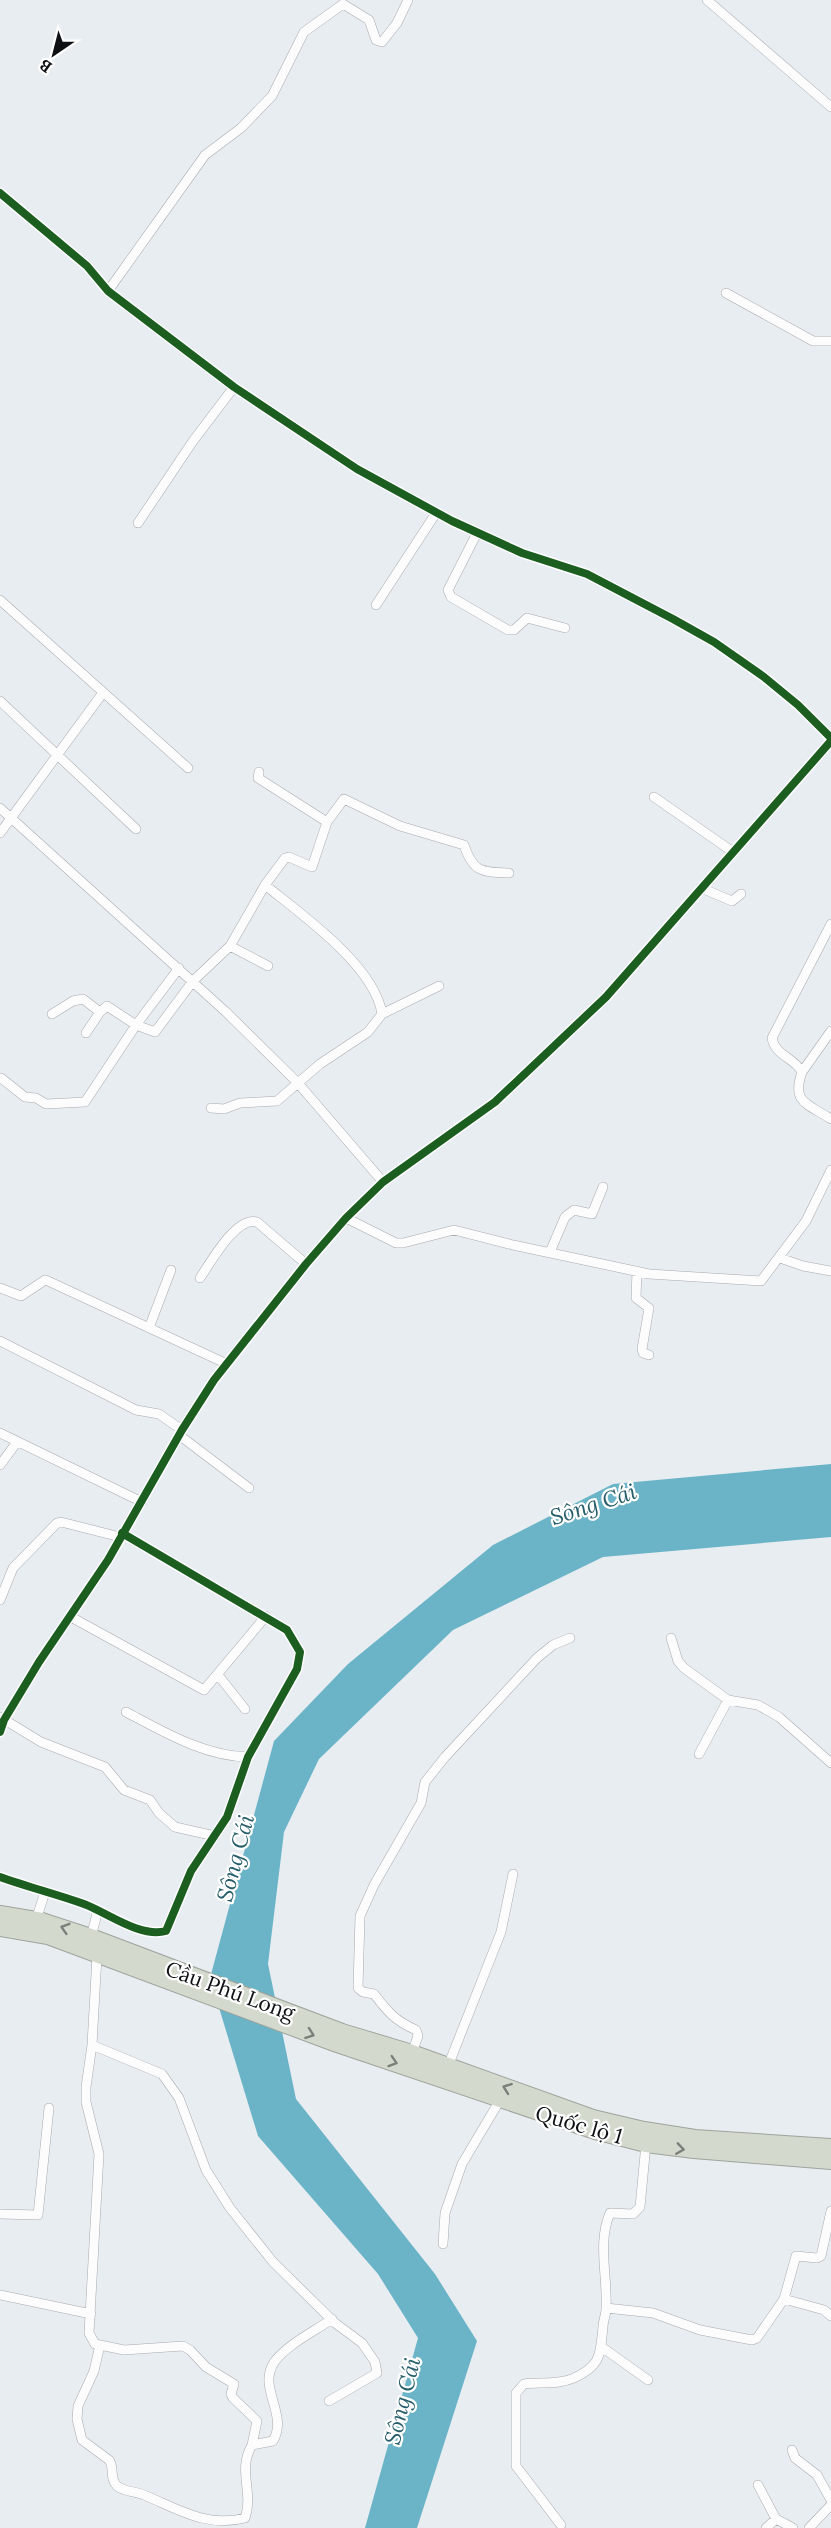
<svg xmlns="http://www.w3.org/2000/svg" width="831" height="2528" font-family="Lora,serif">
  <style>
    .water { fill: #6bb4c7 }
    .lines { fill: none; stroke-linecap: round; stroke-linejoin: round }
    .street-casing { stroke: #a7aaae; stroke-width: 10 }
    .highway-casing { stroke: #9ea49b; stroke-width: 18 }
    .street { stroke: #fcfcfd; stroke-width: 9 }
    .highway { stroke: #d4d9ce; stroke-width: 16 }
    .cycleway-casing { stroke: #fff; stroke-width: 11 }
    .cycleway { stroke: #1b5e20; stroke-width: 8 }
    .oneway { stroke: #7b7f7a }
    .labels { text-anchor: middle; stroke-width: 4.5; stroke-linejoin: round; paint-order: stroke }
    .street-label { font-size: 21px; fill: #0e1014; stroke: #fff }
    .water-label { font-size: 22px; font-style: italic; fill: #275e6b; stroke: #fff }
  </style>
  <rect width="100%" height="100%" fill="#e8edf2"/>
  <path class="water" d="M831,1464V1537L603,1557L453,1630L319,1759L284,1832L268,1964L296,2099L435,2274L477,2341L417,2528H365L418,2338L378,2274L258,2136L210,1978L274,1741L348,1664L493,1545L613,1484Z"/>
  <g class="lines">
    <g class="street-casing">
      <path id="street" d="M707,0L831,107
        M0,193L87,266L108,291L234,387L357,469L452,521L522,553L587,574L673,619L714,642L764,677L798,705L831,738
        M108,291L205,155L241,128L272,96L304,32L343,4L369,20L376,40L382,42L397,23L408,0
        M726,293L813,341H831
        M138,523L193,441L234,387
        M477,533L448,590L451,597L508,630H514L527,618L565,628
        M0,600L188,768
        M376,605L436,513
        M0,701L136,829
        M259,772L258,778L327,822
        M654,797L733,852
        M0,808L226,1012L297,1082L383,1182
        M0,833L102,694
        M701,888L732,901L741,894
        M831,924L772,1038C775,1056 794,1057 802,1072C791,1103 808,1104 831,1119
        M230,946L265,885L285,858L289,857L312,867L327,822L344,799L400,826L464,845C473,872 481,872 509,873
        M52,1014L73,1001L83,999L100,1012
        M382,1014L439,986
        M86,1033L100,1012L107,1006L136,1025L179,968
        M802,1072L831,1031
        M1,1078L25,1097L36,1098L46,1104L85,1102L136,1025L155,1032L193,981L230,946L268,966
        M211,1108L224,1109L240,1103L277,1101L320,1064L368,1032L382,1014C375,966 301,914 265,885
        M346,1218L396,1243H403L454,1230L513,1245L649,1274L761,1281L806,1221L831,1170
        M550,1252L565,1217L574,1210L592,1214L603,1187
        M780,1258L803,1266L831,1271
        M637,1271L636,1298L649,1308L642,1349L643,1353L649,1355
        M200,1278C211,1262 236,1216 257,1222L306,1264
        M0,1288L21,1296L45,1280L48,1281L227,1364
        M149,1328L171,1270
        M0,1341L136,1410L159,1414L182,1430
        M0,1433L142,1502
        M179,1435L249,1488
        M0,1465L17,1442
        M0,1600L13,1568L57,1523L61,1522L120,1537
        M71,1617L204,1690L266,1616
        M671,1638L678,1661L684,1668L728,1700L758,1705L779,1717L831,1763
        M218,1675L245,1709
        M126,1712C164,1732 204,1756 248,1757
        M0,1717L41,1742L105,1767L124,1790L150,1800L159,1813L175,1827L215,1836
        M0,1732L4,1720L39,1662L108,1560L182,1430L214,1380L306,1264L346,1218L383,1182L495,1102L606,997L831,741
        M699,1754L728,1700
        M0,1877C28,1887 56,1894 84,1904C108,1913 140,1938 166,1931L191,1871L227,1817L248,1757L297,1669L300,1652L287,1630L122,1533
        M36,1920L45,1892
        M91,1937L98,1910
        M97,1956L92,2045L86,2087V2102L99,2154L89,2333L95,2344L124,2350L183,2346L190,2350L206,2367L234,2384L231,2394L233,2398L257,2421L252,2445
        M92,2045L162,2074L179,2098L206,2170L230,2208L273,2262L335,2323L362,2343L375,2362L377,2373L329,2401
        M412,2053L418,2036L416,2030C394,2020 388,2012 374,1994L363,1992L358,1988L360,1916L374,1885L421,1803L425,1782L445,1757L537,1658L553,1645L570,1638
        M448,2066L501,1932L513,1874
        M0,2214L38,2215L49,2108
        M443,2244L445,2213L462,2164L500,2100
        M0,2295L91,2314
        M784,2299L824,2310L831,2316
        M606,2308L653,2313L700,2330L752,2340L757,2338L784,2299L796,2256L817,2258L821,2256L831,2211
        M100,2345L94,2371L78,2406L77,2419L82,2440L109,2460C115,2468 109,2478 117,2486C124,2492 135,2491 144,2495C178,2509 207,2528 245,2518C254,2493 237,2470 252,2445L273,2441C289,2414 256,2387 275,2361C288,2344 315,2331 332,2319
        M603,2348L648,2380
        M792,2450L795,2458L817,2475L831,2500
        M758,2485L776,2519
        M561,2525L516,2466V2393L524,2384C540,2382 558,2385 574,2378C602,2365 600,2354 603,2327C603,2321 606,2315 606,2309C608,2277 597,2243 610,2213L633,2214L640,2207L646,2144
        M766,2528L776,2519L793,2528
        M809,2528L831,2505"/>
    </g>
    <g class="highway-casing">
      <path id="highway" d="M0,1914L42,1921L91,1937L342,2032L412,2053L593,2118L644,2130L695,2138L831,2147
        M0,1928L48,1936L337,2044L595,2131L646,2144L694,2150L831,2161"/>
    </g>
    <use href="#street" class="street"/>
    <use href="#highway" class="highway"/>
    <g class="cycleway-casing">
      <path id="cycleway" d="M0,193L87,266L108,291L234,387L357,469L452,521L522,553L587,574L673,619L714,642L764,677L798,705L831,738
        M0,1732L4,1720L39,1662L108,1560L182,1430L214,1380L306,1264L346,1218L383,1182L495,1102L606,997L831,741
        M0,1877C28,1887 56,1894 84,1904C108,1913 140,1938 166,1931L191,1871L227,1817L248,1757L297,1669L300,1652L287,1630L122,1533"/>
    </g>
    <use href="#cycleway" class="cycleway"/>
  </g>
  <defs><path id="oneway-chevron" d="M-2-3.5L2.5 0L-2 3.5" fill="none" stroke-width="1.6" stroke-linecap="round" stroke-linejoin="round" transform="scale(1.5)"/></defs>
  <g class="oneway">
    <use href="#oneway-chevron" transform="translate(65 1928) rotate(-163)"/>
    <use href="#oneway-chevron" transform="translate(310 2034) rotate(20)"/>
    <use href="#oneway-chevron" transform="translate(393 2062) rotate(18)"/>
    <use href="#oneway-chevron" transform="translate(507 2088) rotate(-160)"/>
    <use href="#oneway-chevron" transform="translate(680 2149) rotate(8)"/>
  </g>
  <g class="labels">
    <g class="street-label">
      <text transform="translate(230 1991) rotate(20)" y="7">Cầu Phú Long</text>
      <text transform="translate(579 2125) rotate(16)" y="7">Quốc lộ 1</text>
    </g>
    <g class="water-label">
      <text transform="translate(593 1504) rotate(-18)" y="8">Sông Cái</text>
      <text transform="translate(235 1858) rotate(-75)" y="8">Sông Cái</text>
      <text transform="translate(402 2401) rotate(-76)" y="8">Sông Cái</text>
    </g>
  </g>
  <g transform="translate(54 54) rotate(215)" stroke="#ffffff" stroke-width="4.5" paint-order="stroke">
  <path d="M0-4.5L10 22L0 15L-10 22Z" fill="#0e1014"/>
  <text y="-9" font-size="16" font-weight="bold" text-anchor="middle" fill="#0e1014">B</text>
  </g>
</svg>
